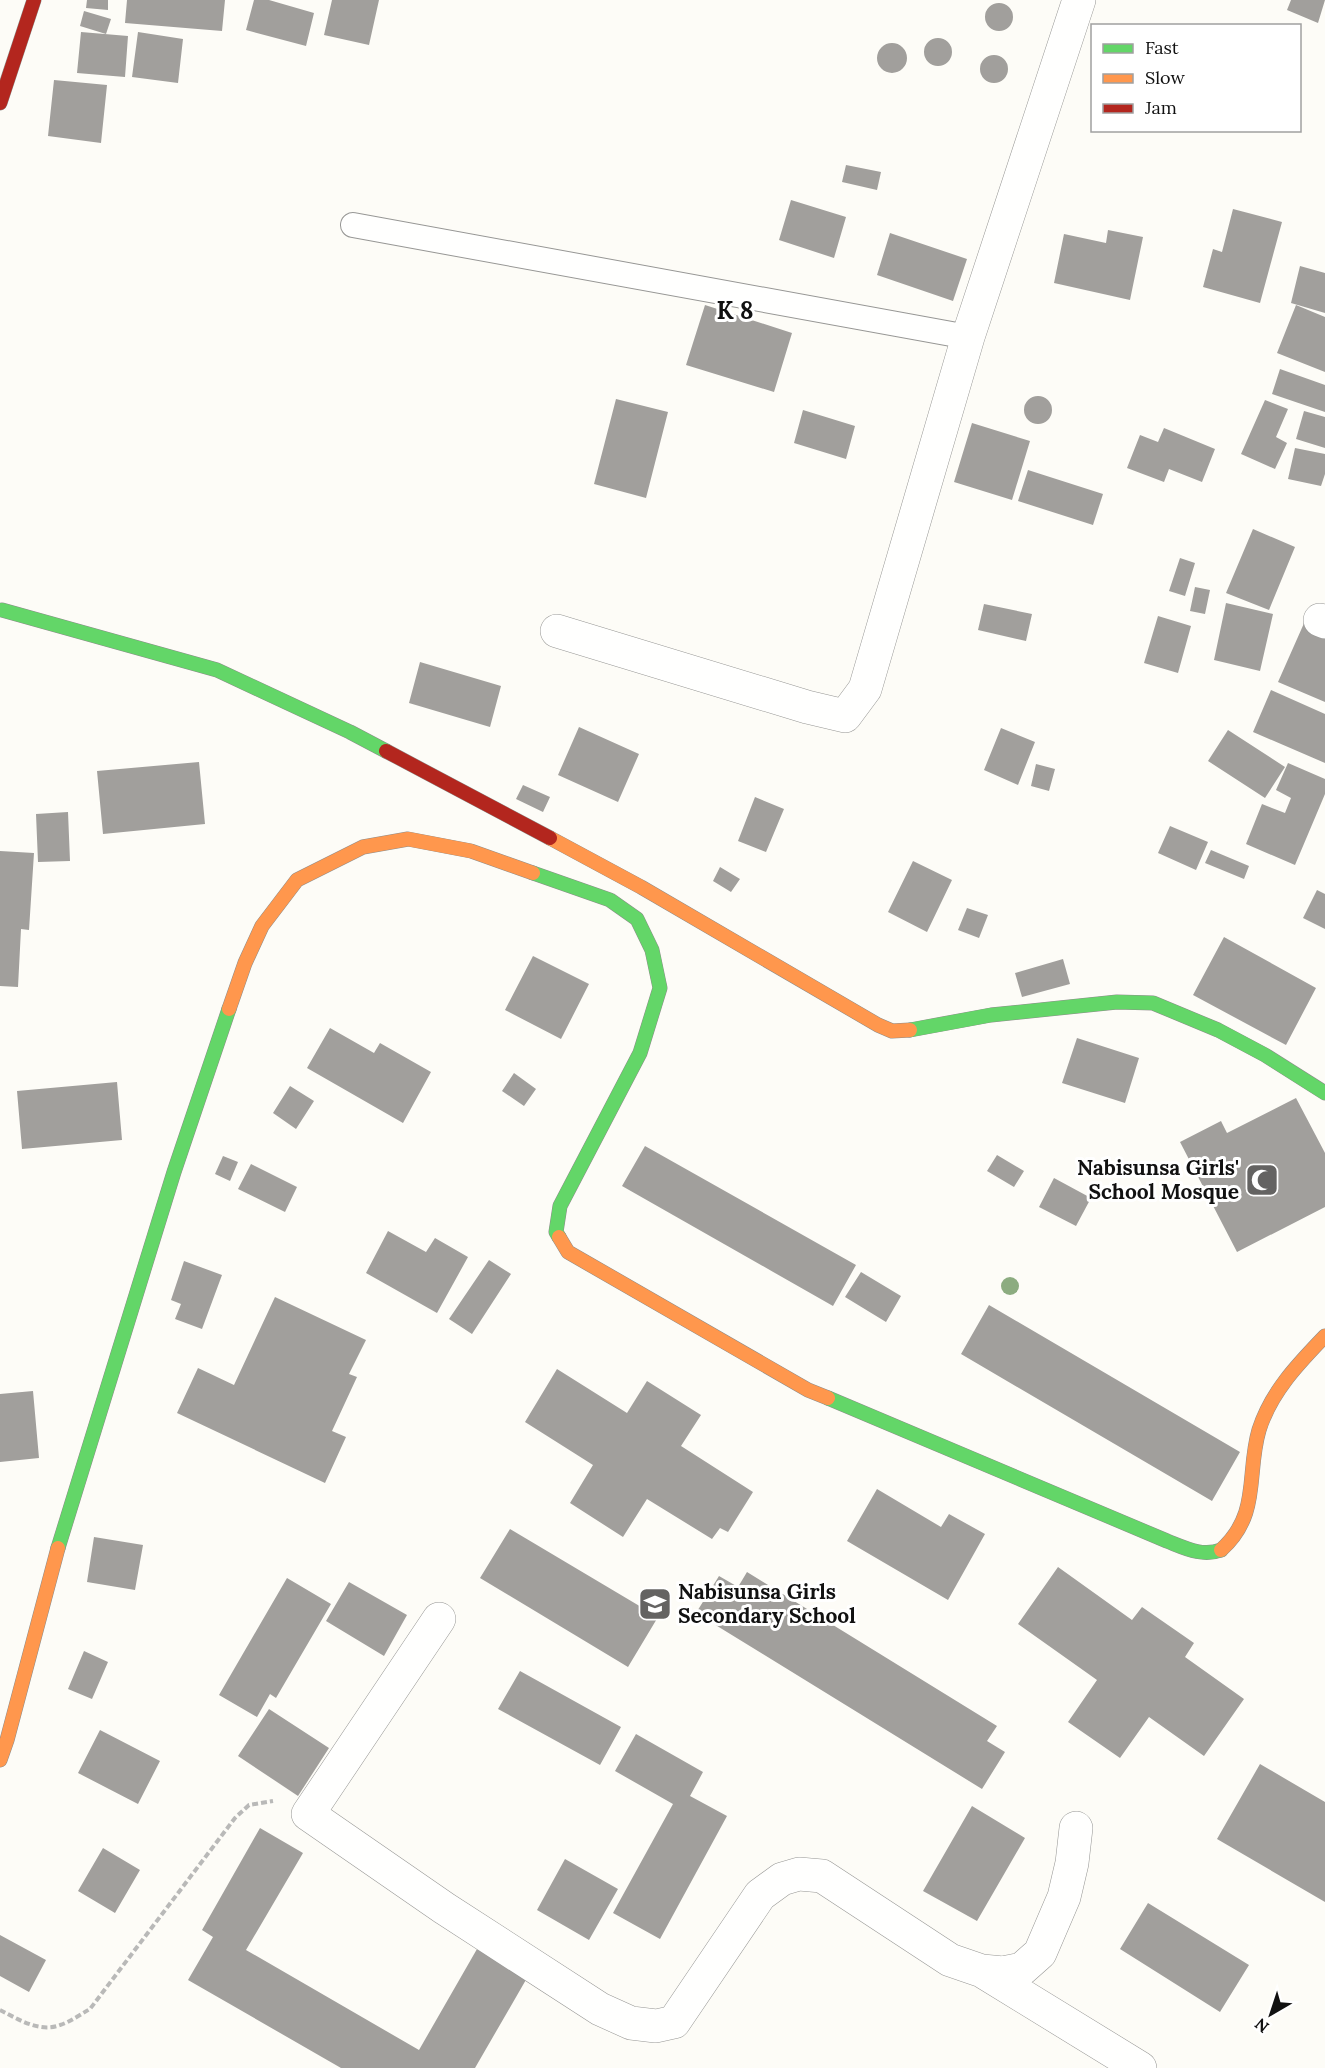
<svg xmlns="http://www.w3.org/2000/svg" width="1325" height="2068" font-family="Lora,serif">
  <style>
    .building { fill: #a19f9c }
    .lines { fill: none; stroke-linecap: round; stroke-linejoin: round }
    .lane-casing { stroke: #979795; stroke-width: 26 }
    .street-casing { stroke: #979795; stroke-width: 34 }
    .fast-casing { stroke: #8e8d8b; stroke-width: 15 }
    .slow-casing { stroke: #8e8d8b; stroke-width: 15 }
    .jam-casing { stroke: #8e8d8b; stroke-width: 15 }
    .path { stroke: #b9b9b8; stroke-width: 4; stroke-dasharray: 6 3; stroke-linecap: butt }
    .lane { stroke: #fffffe; stroke-width: 24 }
    .street { stroke: #fffffe; stroke-width: 33 }
    .fast { stroke: #63d668; stroke-width: 14 }
    .slow { stroke: #ff974d; stroke-width: 14 }
    .jam { stroke: #b3261e; stroke-width: 14 }
    .tree { fill: #8cac80 }
    .labels { text-anchor: middle; stroke-width: 6; stroke-linejoin: round; paint-order: stroke }
    .poi-label { font-size: 21px; font-weight: bold; fill: #111; stroke: #fff; text-anchor: end }
    .quarter-label { font-size: 24px; font-weight: bold; fill: #111; stroke: #fff }
  </style>
  <rect width="100%" height="100%" fill="#fdfcf7"/>
  <path class="building" d="M87,0H108V10L86,8Z
    M127,0H225L222,31L125,23Z
    M254,0H269L314,13L306,46L246,30Z
    M332,0H379L369,45L324,35Z
    M1291,0H1325L1318,23L1287,10Z
    M985 17a14 14 0 1 1 28 0a14 14 0 1 1-28 0Z
    M84,11L111,19L106,34L80,26Z
    M81,32L128,36L125,77L77,73Z
    M138,32L183,39L178,83L132,77Z
    M924 52a14 14 0 1 1 28 0a14 14 0 1 1-28 0Z
    M877 58a15 15 0 1 1 30 0a15 15 0 1 1-30 0Z
    M980 69a14 14 0 1 1 28 0a14 14 0 1 1-28 0Z
    M54,80L107,85L101,143L48,136Z
    M846,165L881,172L877,190L842,182Z
    M791,200L846,217L834,258L779,240Z
    M1233,209L1282,222L1260,303L1203,287L1213,249L1222,252Z
    M1108,230L1143,237L1130,300L1054,283L1064,234L1106,243Z
    M890,233L967,259L953,301L877,275Z
    M1300,266L1325,273V313L1291,303Z
    M705,305L792,333L774,392L686,365Z
    M1296,305L1325,317V372L1277,353Z
    M1280,369L1325,385V412L1272,394Z
    M1024 410a14 14 0 1 1 28 0a14 14 0 1 1-28 0Z
    M616,399L668,412L646,498L594,484Z
    M1265,400L1288,409L1276,437L1287,443L1275,469L1241,454Z
    M803,410L855,426L846,459L794,443Z
    M1304,411L1325,417V448L1296,439Z
    M972,423L1030,441L1012,500L954,482Z
    M1164,428L1215,449L1202,482L1169,469L1164,482L1127,468L1140,435L1158,442Z
    M1295,448L1325,454V474L1321,486L1288,479Z
    M1028,470L1103,494L1093,525L1018,501Z
    M1253,529L1295,547L1269,610L1226,593Z
    M1180,558L1195,563L1185,596L1169,591Z
    M1195,587L1210,590L1205,614L1190,611Z
    M1226,603L1273,614L1260,671L1214,660Z
    M984,604L1032,614L1026,641L978,630Z
    M1158,616L1191,626L1178,673L1144,663Z
    M1305,621L1325,630V702L1278,682Z
    M420,662L501,686L490,727L409,703Z
    M1271,690L1325,714V763L1253,732Z
    M579,727L639,754L618,802L558,775Z
    M1001,728L1035,742L1018,785L984,770Z
    M1228,730L1285,767L1265,798L1208,761Z
    M199,762L205,824L103,834L97,771Z
    M1288,763L1325,779V794L1295,865L1246,844L1262,804L1285,813L1291,798L1276,790Z
    M1036,764L1055,769L1049,791L1031,786Z
    M523,785L550,797L543,812L516,799Z
    M755,797L784,809L766,852L738,841Z
    M68,812L70,861L38,862L36,814Z
    M1170,826L1208,842L1196,870L1158,853Z
    M1211,850L1249,866L1244,879L1205,863Z
    M0,851L34,853L29,930L21,929L18,987L0,986Z
    M913,861L952,880L927,932L888,912Z
    M720,867L740,879L731,892L713,881Z
    M1317,890L1325,894V929L1303,918Z
    M967,908L988,915L979,938L958,930Z
    M1224,937L1316,988L1286,1045L1193,995Z
    M533,956L589,984L561,1039L505,1010Z
    M1063,959L1070,984L1022,997L1015,973Z
    M330,1028L374,1053L380,1043L431,1072L403,1123L307,1068Z
    M1077,1038L1139,1058L1125,1103L1062,1083Z
    M514,1073L536,1089L524,1106L502,1091Z
    M117,1082L122,1140L22,1149L17,1091Z
    M290,1086L314,1101L296,1129L273,1113Z
    M1296,1098L1325,1153V1207L1237,1252L1180,1142L1221,1121L1227,1133Z
    M645,1146L856,1265L833,1306L622,1186Z
    M997,1155L1024,1171L1014,1187L987,1171Z
    M223,1156L238,1162L230,1181L215,1174Z
    M251,1164L297,1187L285,1212L238,1189Z
    M1054,1178L1091,1198L1076,1226L1039,1207Z
    M388,1231L426,1252L435,1238L468,1257L437,1313L366,1273Z
    M489,1260L511,1274L472,1334L449,1319Z
    M184,1261L222,1275L202,1329L175,1319L181,1304L171,1300Z
    M861,1272L901,1296L886,1322L845,1297Z
    M275,1297L366,1340L349,1374L357,1377L332,1431L346,1437L325,1483L177,1413L198,1368L234,1385Z
    M989,1305L1240,1452L1212,1501L961,1354Z
    M557,1369L627,1413L647,1381L701,1415L681,1446L753,1492L728,1532L720,1528L712,1539L647,1499L623,1537L570,1503L593,1465L525,1422Z
    M33,1391L39,1458L0,1462V1394Z
    M877,1489L941,1527L949,1514L985,1534L948,1600L847,1541Z
    M510,1529L658,1617L628,1667L480,1578Z
    M94,1537L143,1545L135,1590L87,1582Z
    M1058,1567L1132,1620L1142,1607L1194,1643L1185,1657L1244,1699L1204,1756L1149,1717L1120,1758L1068,1722L1097,1680L1018,1624Z
    M747,1572L997,1726L987,1741L1005,1752L982,1789L696,1613L719,1576L738,1587Z
    M287,1578L331,1604L276,1698L270,1694L257,1717L219,1695Z
    M349,1582L407,1615L384,1656L326,1621Z
    M84,1651L108,1662L92,1699L68,1689Z
    M520,1671L621,1727L600,1765L498,1709Z
    M269,1709L329,1748L298,1796L238,1756Z
    M100,1730L160,1761L138,1804L78,1773Z
    M636,1734L703,1772L690,1796L727,1816L660,1939L613,1913L673,1804L615,1771Z
    M1260,1764L1325,1802V1902L1217,1839Z
    M972,1806L1025,1838L977,1921L923,1891Z
    M260,1828L303,1853L246,1950L419,2050L477,1949L527,1978L475,2068H341L188,1980L213,1937L202,1930Z
    M103,1848L140,1870L115,1913L78,1891Z
    M565,1859L618,1889L589,1940L537,1910Z
    M1148,1903L1249,1965L1220,2012L1120,1949Z
    M0,1935L46,1960L29,1992L0,1976Z"/>
  <g class="lines">
    <g class="lane-casing">
      <path id="lane" d="M353,225L968,337"/>
    </g>
    <g class="street-casing">
      <path id="street" d="M1320,620L1325,622
        M557,631L807,707L845,716L865,689L968,337L1079,0
        M439,1619L308,1814L444,1908L600,2009L631,2023L656,2026L674,2022L760,1895L782,1879L799,1874L822,1876L950,1960L982,1971L1003,1973L1022,1969L1040,1953L1064,1897L1072,1863L1076,1828
        M982,1971L1140,2068"/>
    </g>
    <g class="fast-casing">
      <path id="fast" d="M2,610L217,670L350,732L386,751
        M533,873L610,900L637,919L652,950L660,988L640,1053L560,1206L556,1232L559,1237
        M910,1030L991,1015L1117,1002L1153,1003L1218,1030L1265,1055L1325,1093
        M828,1398L1167,1541C1185,1548 1202,1557 1221,1550
        M58,1548L174,1172L229,1009"/>
    </g>
    <g class="slow-casing">
      <path id="slow" d="M550,838L641,887L878,1025L892,1031L910,1030
        M229,1009L245,963L262,926L297,880L363,847L408,839L471,851L533,873
        M559,1237L568,1252L808,1390L828,1398
        M1221,1550C1261,1514 1246,1474 1259,1430C1271,1392 1298,1364 1325,1336
        M0,1760L7,1740L58,1548"/>
    </g>
    <g class="jam-casing">
      <path id="jam" d="M0,103L34,0
        M386,751L550,838"/>
    </g>
    <path class="path" d="M0,2010C18,2019 39,2033 60,2025C70,2022 81,2014 90,2009L235,1818L249,1805L273,1801"/>
    <use href="#lane" class="lane"/>
    <use href="#street" class="street"/>
    <use href="#fast" class="fast"/>
    <use href="#slow" class="slow"/>
    <use href="#jam" class="jam"/>
  </g>
  <circle class="tree" cx="1010" cy="1286" r="9"/>
  <defs>
    <g id="mosque-square" transform="scale(1.725)"><rect x="-9" y="-9" width="18" height="18" rx="4" fill="#646362" stroke="#fff"/><path d="M3.5-4.9A6 6 0 1 0 3.5 4.9A5 5 0 1 1 3.5-4.9Z" fill="#fff"/></g>
    <g id="school-square" transform="scale(1.725)"><rect x="-9" y="-9" width="18" height="18" rx="4" fill="#646362" stroke="#fff"/><path d="M0-5L7-2L0 1L-7-2ZM-4 1L0 2.5L4 1V4Q0 6-4 4Z" fill="#fff"/></g>
  </defs>
  <g fill-rule="evenodd">
    <use href="#mosque-square" x="1262" y="1180"/>
    <use href="#school-square" x="655" y="1604"/>
  </g>
  <g class="labels">
    <g class="poi-label">
      <text x="1239" y="1175">Nabisunsa Girls'<tspan x="1239" dy="24">School Mosque</tspan></text>
      <text x="678" y="1599" text-anchor="start">Nabisunsa Girls<tspan x="678" dy="24">Secondary School</tspan></text>
    </g>
    <g class="quarter-label">
      <text x="735" y="319">K 8</text>
    </g>
  </g>
  <rect x="1091" y="24" width="210" height="108" fill="#ffffff" stroke="#a0a0a0" stroke-width="1.5"/>
  <rect x="1103" y="44" width="30" height="9" fill="#63d668" stroke="#a0a0a0" stroke-width="1.5"/>
  <text x="1145" y="54" font-size="18" fill="#111111">Fast</text>
  <rect x="1103" y="74" width="30" height="9" fill="#ff974d" stroke="#a0a0a0" stroke-width="1.5"/>
  <text x="1145" y="84" font-size="18" fill="#111111">Slow</text>
  <rect x="1103" y="104" width="30" height="9" fill="#b3261e" stroke="#a0a0a0" stroke-width="1.5"/>
  <text x="1145" y="114" font-size="18" fill="#111111">Jam</text>
  <g transform="translate(1271 2014) rotate(219)" stroke="#ffffff" stroke-width="4.5" paint-order="stroke">
  <path d="M0-4.5L10 22L0 15L-10 22Z" fill="#111111"/>
  <text y="-9" font-size="16" font-weight="bold" text-anchor="middle" fill="#111111">N</text>
  </g>
</svg>
